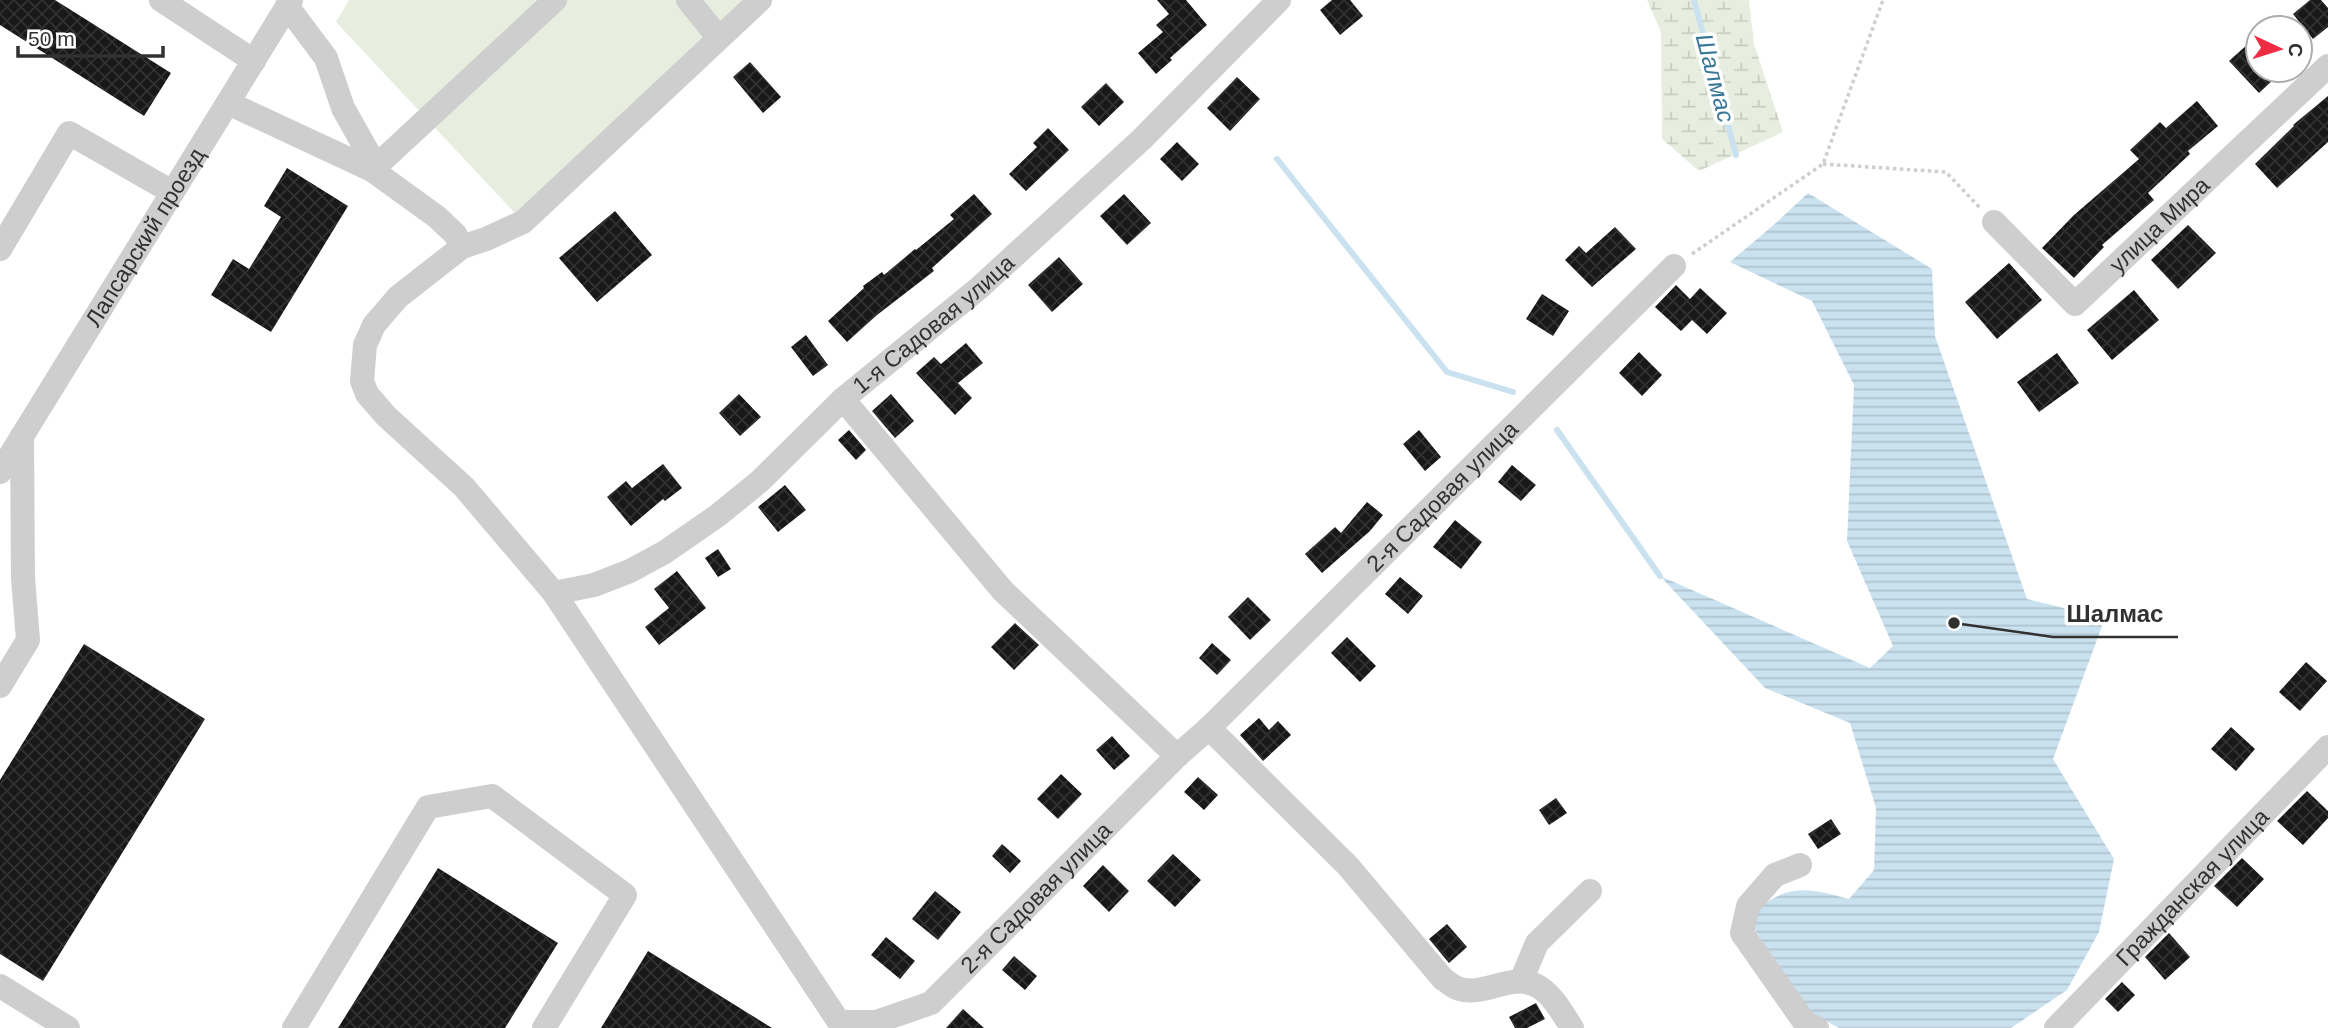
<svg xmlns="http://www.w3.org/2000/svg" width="2328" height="1028" font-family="Helvetica,sans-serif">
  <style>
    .green { fill: #e8eedf }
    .wetland { fill: url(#wetland-marsh) }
    .water { fill: url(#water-rules) }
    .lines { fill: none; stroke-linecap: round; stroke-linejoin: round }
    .stream { stroke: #cae2ef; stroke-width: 6 }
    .building { fill: url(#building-cross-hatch) }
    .path { stroke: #cecece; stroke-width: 3.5; stroke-dasharray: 3.5 3.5; stroke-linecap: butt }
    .minor { stroke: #cecece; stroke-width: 24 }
    .labels { text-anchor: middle; stroke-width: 7; stroke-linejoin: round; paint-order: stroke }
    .street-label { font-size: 23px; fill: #313131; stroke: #fff }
    .water-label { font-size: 24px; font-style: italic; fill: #397798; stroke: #fff }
    .leader { fill: none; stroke: #313131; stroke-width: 2.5 }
    .callout-dot { fill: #313131; stroke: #fff; stroke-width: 2.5 }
    .callout-label { font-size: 24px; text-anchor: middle; font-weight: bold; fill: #313131; stroke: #fff; stroke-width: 7; stroke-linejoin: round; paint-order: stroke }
  </style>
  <defs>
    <pattern id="wetland-marsh" width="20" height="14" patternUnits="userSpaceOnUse" patternTransform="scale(1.75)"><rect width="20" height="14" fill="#e8eedf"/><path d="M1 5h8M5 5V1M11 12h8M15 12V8" fill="none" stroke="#c7cdc0"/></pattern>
    <pattern id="water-rules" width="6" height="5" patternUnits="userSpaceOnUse" patternTransform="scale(1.75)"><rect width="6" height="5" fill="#cae2ef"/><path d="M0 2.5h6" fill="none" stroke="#aec2cd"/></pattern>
    <pattern id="building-cross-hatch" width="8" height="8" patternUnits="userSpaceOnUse" patternTransform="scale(1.75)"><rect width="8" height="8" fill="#181818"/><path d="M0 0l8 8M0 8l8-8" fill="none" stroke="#313131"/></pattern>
  </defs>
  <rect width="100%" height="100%" fill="#fff"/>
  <path class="green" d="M349,0H760L523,222L336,22Z"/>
  <path class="wetland" d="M1647,0H1749L1754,44L1783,132L1699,171L1662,139L1661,32Z"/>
  <path class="water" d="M1808,193L1932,269L1935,336L2027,599L2105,618L2053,759L2114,859L2099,932L2067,990L2011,1028H1839L1805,1010L1754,928L1758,908C1792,883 1811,889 1849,899L1874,870L1876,808L1850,723L1765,688L1660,576L1870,668L1893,646L1847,541L1854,385L1812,301L1730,262L1777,222Z"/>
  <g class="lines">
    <path class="stream" d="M1694,0L1736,155
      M1277,159L1447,372L1513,392
      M1557,430L1660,576"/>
  </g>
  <path class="building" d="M0,0H55L171,73L144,116L0,25Z
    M1157,0H1186L1207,25L1170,58L1172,60L1156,74L1138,53L1163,32L1156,25L1169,14Z
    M1332,0H1350L1363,16L1340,35L1320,10Z
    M2310,0H2321L2328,8V27L2313,39L2293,14Z
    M2258,35V70H2284L2259,93L2229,61Z
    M750,62L781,97L763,113L733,77Z
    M1237,77L1260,99L1230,131L1207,108Z
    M1106,83L1124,102L1099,126L1081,107Z
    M2328,96V142L2277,188L2255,164L2294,126L2293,125Z
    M2197,101L2218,126L2188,151L2190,154L2148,193L2154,200L2102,245L2104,247L2074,278L2042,248L2074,215L2139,159L2130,150L2160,122L2166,128Z
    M1048,128L1069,150L1026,191L1009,174L1037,147L1033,143Z
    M1177,142L1199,164L1182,181L1160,159Z
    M287,168L348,206L271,332L211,295L233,259L249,269L281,217L264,206Z
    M974,194L992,214L932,268L934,271L877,315L847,342L828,321L864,288L863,286L882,272L884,275L915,249L916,250L954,219L950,215Z
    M1124,194L1151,223L1127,245L1100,216Z
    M615,211L652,255L597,302L559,258Z
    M2188,225L2216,253L2178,289L2151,260Z
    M1615,227L1636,249L1592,287L1565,260L1579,246L1586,253Z
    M1059,257L1083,284L1052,312L1028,285Z
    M2009,263L2042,300L1997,339L1965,302Z
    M1676,285L1690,299L1700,288L1727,313L1707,334L1692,320L1681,331L1655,307Z
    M2134,290L2159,320L2112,360L2087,330Z
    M1542,294L1569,311L1553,336L1526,319Z
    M806,335L828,365L813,376L791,347Z
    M966,343L983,363L958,383L972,398L955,415L916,373L934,357L941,364Z
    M1639,352L1662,375L1642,396L1619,373Z
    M2057,353L2079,383L2039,412L2017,382Z
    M739,394L761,417L740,436L719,413Z
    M891,394L914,421L895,438L872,411Z
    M849,430L866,450L856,460L838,440Z
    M1419,430L1441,457L1425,471L1403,444Z
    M663,464L682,488L665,501L663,499L631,526L607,497L626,481L632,488Z
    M1512,465L1536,485L1521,501L1498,482Z
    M785,485L806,510L778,532L758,507Z
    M1367,502L1383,515L1370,531L1322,573L1305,554L1335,527L1341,533Z
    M1455,520L1482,542L1461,569L1433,547Z
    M718,549L731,569L718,577L705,558Z
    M677,571L706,608L659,645L645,627L669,608L654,589Z
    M1400,577L1423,596L1408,614L1385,594Z
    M1248,597L1271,620L1250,640L1228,617Z
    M1015,623L1039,645L1014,670L991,647Z
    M1347,637L1376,666L1360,682L1331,653Z
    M1212,643L1231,660L1217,675L1199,658Z
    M84,644L205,719L43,981L0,954V780Z
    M2306,662L2327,681L2300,711L2279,692Z
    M1259,718L1269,730L1278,721L1291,735L1263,761L1240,735Z
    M2231,727L2255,749L2236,771L2211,749Z
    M1112,736L1130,756L1114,770L1096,750Z
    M1061,774L1082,794L1058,819L1037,799Z
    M1198,777L1218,795L1204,810L1184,792Z
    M2307,791L2328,811V818L2303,845L2277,821Z
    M1556,798L1567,813L1549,825L1539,810Z
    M1831,819L1841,834L1818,849L1808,834Z
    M1002,844L1021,861L1010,873L992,856Z
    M1173,854L1201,880L1175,907L1147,881Z
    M2242,858L2264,879L2237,907L2214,886Z
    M1103,865L1129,891L1109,912L1083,886Z
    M438,868L558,943L505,1028H338Z
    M935,891L961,912L938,940L912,919Z
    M1447,924L1467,947L1449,963L1429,939Z
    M2169,933L2190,957L2165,980L2145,957Z
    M886,937L915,961L900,979L871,955Z
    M648,951L772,1028H601Z
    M1014,956L1037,976L1025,990L1002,970Z
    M2122,982L2135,995L2118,1012L2105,999Z
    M1536,1003L1545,1019L1527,1028H1515L1509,1017Z
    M963,1009L984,1028H946Z"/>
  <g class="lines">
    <path class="path" d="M1823,164L1946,172L1980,208
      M1692,254L1823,164L1883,0"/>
    <g class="minor">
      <path d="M161,0L254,61"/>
      <path d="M688,0L718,37"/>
      <path d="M760,0L523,222L486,239L462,247L398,297L374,325L365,345L362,381L367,394L386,416L464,487L554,593L843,1028"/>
      <path d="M287,6L326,58L343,108L370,156L372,170"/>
      <path d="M228,103L372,170L437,217L455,234L462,247"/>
      <path d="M372,170L555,0"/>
      <path id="s1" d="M1994,222L2075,304L2328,66"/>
      <path d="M0,249L69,133L172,192"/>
      <path d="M843,399L1003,591L1177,756"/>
      <path id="s2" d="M0,472L291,0"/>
      <path id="s3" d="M554,593L594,585L630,571L665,552L717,516L760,481L843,399L979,288L1142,139L1279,0"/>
      <path d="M0,686L28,640L23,578L22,436"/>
      <path d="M1209,728L1348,866L1443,979C1447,981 1452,986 1457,988C1486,999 1514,968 1542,989C1555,999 1563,1014 1572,1028"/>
      <path d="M1800,865L1775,875L1748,906L1742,933L1805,1023L1817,1028"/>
      <path d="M1521,981L1537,943L1590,891"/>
      <path d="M0,986L68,1028"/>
      <path id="s4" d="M840,1022H876L931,1003L1177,756L1209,728L1674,266"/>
      <path d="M294,1028L428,807L492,796L625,895L544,1028"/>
      <path id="s5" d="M2056,1028L2328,747"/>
    </g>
  </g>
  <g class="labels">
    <g class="street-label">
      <text dy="8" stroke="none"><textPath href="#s1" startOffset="231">улица Мира</textPath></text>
      <text dy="8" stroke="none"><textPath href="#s2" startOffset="276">Лапсарский проезд</textPath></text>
      <text dy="8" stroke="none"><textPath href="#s3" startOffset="472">1-я Садовая улица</textPath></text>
      <text dy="8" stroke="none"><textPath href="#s4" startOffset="814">2-я Садовая улица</textPath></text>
      <text dy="8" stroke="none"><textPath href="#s5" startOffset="196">Гражданская улица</textPath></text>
      <text dy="8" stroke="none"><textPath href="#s4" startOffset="243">2-я Садовая улица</textPath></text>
    </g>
    <g class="water-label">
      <text transform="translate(1715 78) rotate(75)" y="8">Шалмас</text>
    </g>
  </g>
  <path class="leader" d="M1954 623L2053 637H2178"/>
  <circle class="callout-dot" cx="1954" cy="623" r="7"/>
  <g class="callout-label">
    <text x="2115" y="622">Шалмас</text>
  </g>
  <g transform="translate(2279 49) rotate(94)"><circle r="33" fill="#ffffff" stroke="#adadad" stroke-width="2"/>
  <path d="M0-5L12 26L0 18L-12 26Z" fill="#ef2c42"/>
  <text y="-10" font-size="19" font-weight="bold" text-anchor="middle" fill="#313131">С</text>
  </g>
  <path d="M18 46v10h145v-10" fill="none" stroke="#313131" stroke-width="3.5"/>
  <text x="28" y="46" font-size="21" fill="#313131" stroke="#ffffff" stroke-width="5" paint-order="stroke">50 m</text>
</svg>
